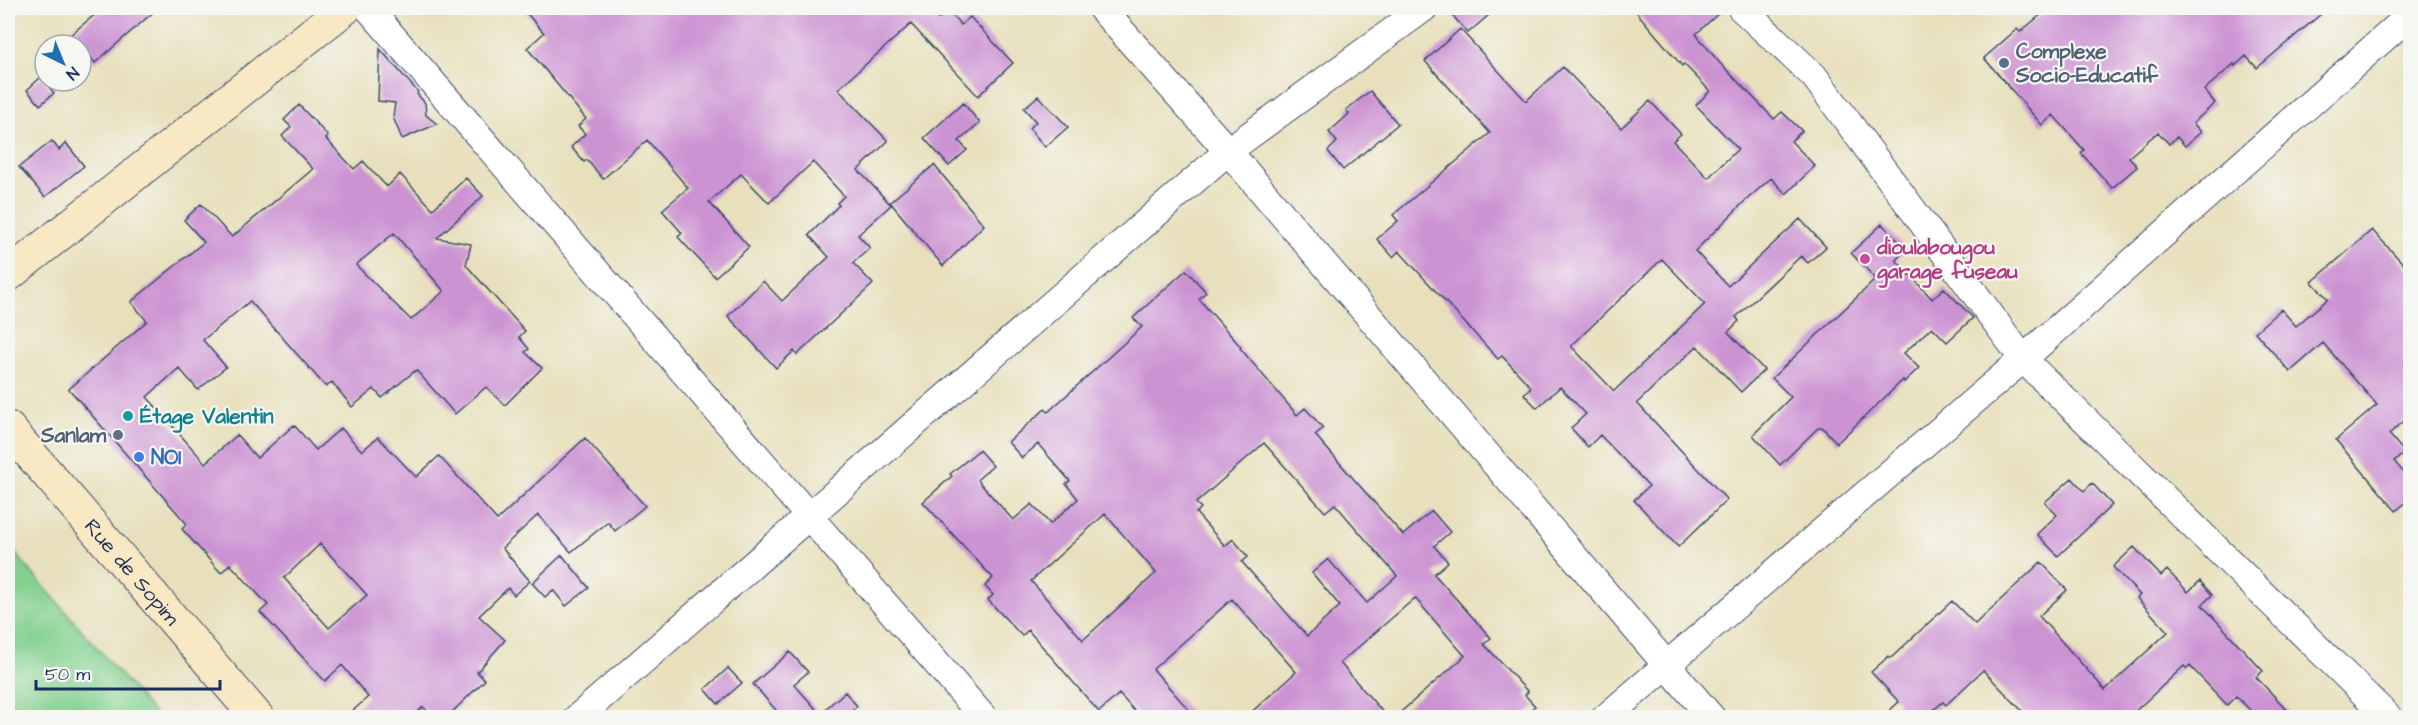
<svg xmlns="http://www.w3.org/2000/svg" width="2418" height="725" font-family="'Architects Daughter',sans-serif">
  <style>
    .green { fill: #83d08e; stroke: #4f8076; stroke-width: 1.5 }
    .building { fill: #cc93d3; fill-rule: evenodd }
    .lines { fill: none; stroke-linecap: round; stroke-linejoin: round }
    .street-casing { stroke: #3a4a6c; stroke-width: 29 }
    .secondary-casing { stroke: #3a4a6c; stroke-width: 35 }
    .street { stroke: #fff; stroke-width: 27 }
    .secondary { stroke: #f8e8c3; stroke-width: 33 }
    .service-dot { fill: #5c6f8a; stroke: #f6f6f2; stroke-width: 2 }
    .hotel-dot { fill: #d1479c; stroke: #f6f6f2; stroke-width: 2 }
    .culture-dot { fill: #0f9aa8; stroke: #f6f6f2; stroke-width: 2 }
    .shop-dot { fill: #3f7fe0; stroke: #f6f6f2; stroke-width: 2 }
    .labels { text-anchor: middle; stroke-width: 4.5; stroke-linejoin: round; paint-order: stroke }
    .service-label { font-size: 21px; font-weight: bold; fill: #4e5e75; stroke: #f6f6f2; text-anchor: start }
    .hotel-label { font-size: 21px; font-weight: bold; fill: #b23c85; stroke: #f6f6f2; text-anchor: start }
    .culture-label { font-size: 21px; font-weight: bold; fill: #0d838f; stroke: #f6f6f2; text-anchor: start }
    .shop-label { font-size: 21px; font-weight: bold; fill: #366cbe; stroke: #f6f6f2; text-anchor: start }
    .street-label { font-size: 21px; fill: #1b2f5e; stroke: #f6f6f2 }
  </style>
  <rect width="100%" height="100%" fill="#f6f6f2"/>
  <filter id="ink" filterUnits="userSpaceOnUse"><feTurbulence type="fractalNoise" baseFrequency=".0167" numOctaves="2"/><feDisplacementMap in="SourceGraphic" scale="12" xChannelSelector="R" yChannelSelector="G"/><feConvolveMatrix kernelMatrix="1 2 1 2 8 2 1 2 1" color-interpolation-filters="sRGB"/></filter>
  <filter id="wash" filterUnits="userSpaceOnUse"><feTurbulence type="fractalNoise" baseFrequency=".008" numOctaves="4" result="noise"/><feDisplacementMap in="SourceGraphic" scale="24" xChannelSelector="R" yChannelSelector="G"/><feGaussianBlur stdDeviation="1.35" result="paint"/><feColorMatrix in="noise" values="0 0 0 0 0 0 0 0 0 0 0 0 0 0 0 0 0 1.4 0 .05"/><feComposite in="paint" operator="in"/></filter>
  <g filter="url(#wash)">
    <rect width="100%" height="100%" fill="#e8e0bc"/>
    <path class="green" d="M8,545L157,717H8Z"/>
    <g id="blocks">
      <path class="building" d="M103,8H158L95,63L81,45H58Z
        M522,8H930L938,19L948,11L961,25L970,17L1013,63L978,96L911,24L838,89L888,141L858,170L891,205L858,235L870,248L853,263L873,284L797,355L794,351L776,368L728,316L763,281L782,301L829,257L809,235L839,205L837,203L844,196L813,162L769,203L741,174L709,202L749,247L715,277L678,237L682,233L662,210L688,188L647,140L603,179L587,160L584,162L571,147L585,134L578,126L586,119L527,48L544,33Z
        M1463,8H1497L1468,33L1453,16Z
        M1633,8H1724L1696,34L1718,61L1774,119L1782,112L1802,131L1791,141L1815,166L1786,194L1771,178L1744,202L1695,251L1728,286L1800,219L1826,247L1808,263L1801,256L1736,317L1739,321L1728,332L1764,370L1741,392L1697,346L1637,403L1727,500L1678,547L1634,500L1649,486L1600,435L1588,447L1571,428L1586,414L1560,387L1537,408L1524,394L1531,387L1502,356L1498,359L1399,251L1393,257L1377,239L1398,221L1393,215L1490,133L1425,61L1460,29L1526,101L1563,67L1621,128L1650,101L1681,134L1673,141L1708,178L1738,149L1696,105L1710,91L1684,64L1682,66ZM1662,259L1705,304L1614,391L1571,346Z
        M2049,8H2328L2257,68L2246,56L2235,66L2234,64L2204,90L2215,103L2193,123L2201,132L2185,146L2177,137L2169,144L2158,132L2129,157L2137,167L2112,188L2081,153L2084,150L2053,115L2042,125L1984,58L2017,29L2020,32Z
        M380,49L418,92L417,94L425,103L426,115L437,124L402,139L393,117L395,103L378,101Z
        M41,77L54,93L40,105L27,90Z
        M1370,91L1398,124L1343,170L1328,151L1337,142L1329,132L1349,114L1346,110Z
        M1038,96L1068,127L1045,147L1029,128L1036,122L1024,108Z
        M963,103L980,123L959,141L967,150L949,166L924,138Z
        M299,105L328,136L326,139L354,169L363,161L387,187L400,174L433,209L466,178L483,196L437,238L471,244L466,265L525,331L519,337L529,349L525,352L542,368L505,405L486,387L455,414L416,370L382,398L374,389L352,407L332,382L326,387L250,301L203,340L226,367L198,390L179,368L147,397L205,463L237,435L257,458L294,425L316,450L341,428L362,451L378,437L416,477L439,456L497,520L585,438L645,506L615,531L608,522L571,552L538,515L502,548L530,581L514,595L508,588L479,616L505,640L477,672L485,680L447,717H434L423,707L413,717H346L368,697L342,665L325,681L260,612L268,605L230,564L221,573L182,529L187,524L69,389L147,321L131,302L204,242L184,220L201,204L232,237L313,169L282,136L291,127L284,120ZM394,233L444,291L411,320L356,265ZM320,544L367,595L329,628L284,578Z
        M52,141L59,150L66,143L84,166L45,197L19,167Z
        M934,165L984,225L943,266L890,202Z
        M1882,224L1906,249L1896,260L1932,299L1944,288L1973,318L1947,342L1932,327L1904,353L1919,368L1904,382L1903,380L1837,443L1822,427H1819L1780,465L1753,435L1791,397L1772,378L1876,279L1851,253Z
        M2372,230L2410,271V416L2389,434L2405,453L2394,461L2410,480V499L2396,511L2336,440L2377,405L2323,343L2290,372L2255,332L2281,309L2296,326L2328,299L2312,282Z
        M1186,270L1206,292L1199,299L1241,347L1240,348L1297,415L1305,408L1323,428L1315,435L1403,535L1432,511L1450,532L1434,546L1448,562L1434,574L1491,638L1484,644L1528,692L1525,695L1535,706L1522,717H1395L1465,656L1415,598L1340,663L1387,717H1246L1296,672L1232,599L1153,669L1195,717H1140L1119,694L1099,712L1028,630L1022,636L988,600L993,595L985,586L993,578L923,502L952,476L950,474L979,450L993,466L978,479L980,483L1013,520L1032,504L1050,524L1078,499L1066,484L1070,481L1038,444L1022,458L1008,442L1045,409L1048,412L1142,327L1133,318ZM1264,443L1325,512L1335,504L1397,576L1367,603L1328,559L1312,573L1340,606L1307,636L1242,562L1248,557L1233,539L1225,546L1196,513L1201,508L1196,503ZM1105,514L1156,573L1083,640L1031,581Z
        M2072,478L2084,491L2092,483L2112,505L2058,556L2037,534L2057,515L2045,502Z
        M2134,547L2161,576L2167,570L2188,592L2200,581L2212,595L2202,605L2263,671L2256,677L2294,717H2257L2236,696L2227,705L2190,666L2187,669L2184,666L2129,717H2028L1983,670L1946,705L1943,702L1925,717H1882L1899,702L1871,672L1889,656L1891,658L1952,601L1975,624L2041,562L2067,590L2039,616L2105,690L2168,632L2137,598L2140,595L2113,567Z
        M562,555L589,588L566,606L553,590L545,597L532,583Z
        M790,652L808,672L794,684L816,709L806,717H782L753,684Z
        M728,668L742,683L718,704L705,689Z
        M845,692L857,706L844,717H816Z"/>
    </g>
  </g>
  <g filter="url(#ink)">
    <use href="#blocks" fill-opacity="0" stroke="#3a4a6c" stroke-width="1.5"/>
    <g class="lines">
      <g class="street-casing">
        <path id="street" d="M368,8L984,718
          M1101,8L1228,151L1712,718
          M1741,8L1814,76L2023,359L2389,718
          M577,718L1228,151L1424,8
          M1605,718L2023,359L2410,15"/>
      </g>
      <g class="secondary-casing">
        <g id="secondary">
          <path d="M8,275L345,8"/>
          <path id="s1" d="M8,428L258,718"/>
        </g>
      </g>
      <use href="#street" class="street"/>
      <use href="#secondary" class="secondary"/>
    </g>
  </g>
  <g class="service-dot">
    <circle cx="2004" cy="63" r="6"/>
    <circle cx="118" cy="435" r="6"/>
  </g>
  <circle class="hotel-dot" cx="1865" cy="259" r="6"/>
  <circle class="culture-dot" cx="128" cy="416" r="6"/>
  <circle class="shop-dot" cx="139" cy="457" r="6"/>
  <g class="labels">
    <g class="service-label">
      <text x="2016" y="58">Complexe<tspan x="2016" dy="24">Socio-Educatif</tspan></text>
      <text x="106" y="442" text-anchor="end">Sanlam</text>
    </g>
    <g class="hotel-label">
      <text x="1877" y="254">dioulabougou<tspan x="1877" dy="24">garage fuseau</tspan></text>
    </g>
    <g class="culture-label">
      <text x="140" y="423">Étage Valentin</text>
    </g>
    <g class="shop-label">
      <text x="151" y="464">NOI</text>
    </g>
    <g class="street-label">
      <text dy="7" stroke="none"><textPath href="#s1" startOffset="190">Rue de Sopim</textPath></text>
    </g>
  </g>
  <rect width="2418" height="725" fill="none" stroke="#f6f6f2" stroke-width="30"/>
  <g transform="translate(63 63) rotate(137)"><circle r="28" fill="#f6f6f2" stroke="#9ea6b7" stroke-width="1.5"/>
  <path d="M0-4.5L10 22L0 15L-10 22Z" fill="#1f6fb2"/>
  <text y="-9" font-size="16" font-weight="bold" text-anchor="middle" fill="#1b2f5e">N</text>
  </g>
  <path d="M36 680v9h184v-9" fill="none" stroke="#1b2f5e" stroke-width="3"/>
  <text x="45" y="680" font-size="18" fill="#1b2f5e" stroke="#f6f6f2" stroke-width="4.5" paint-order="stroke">50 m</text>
</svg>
